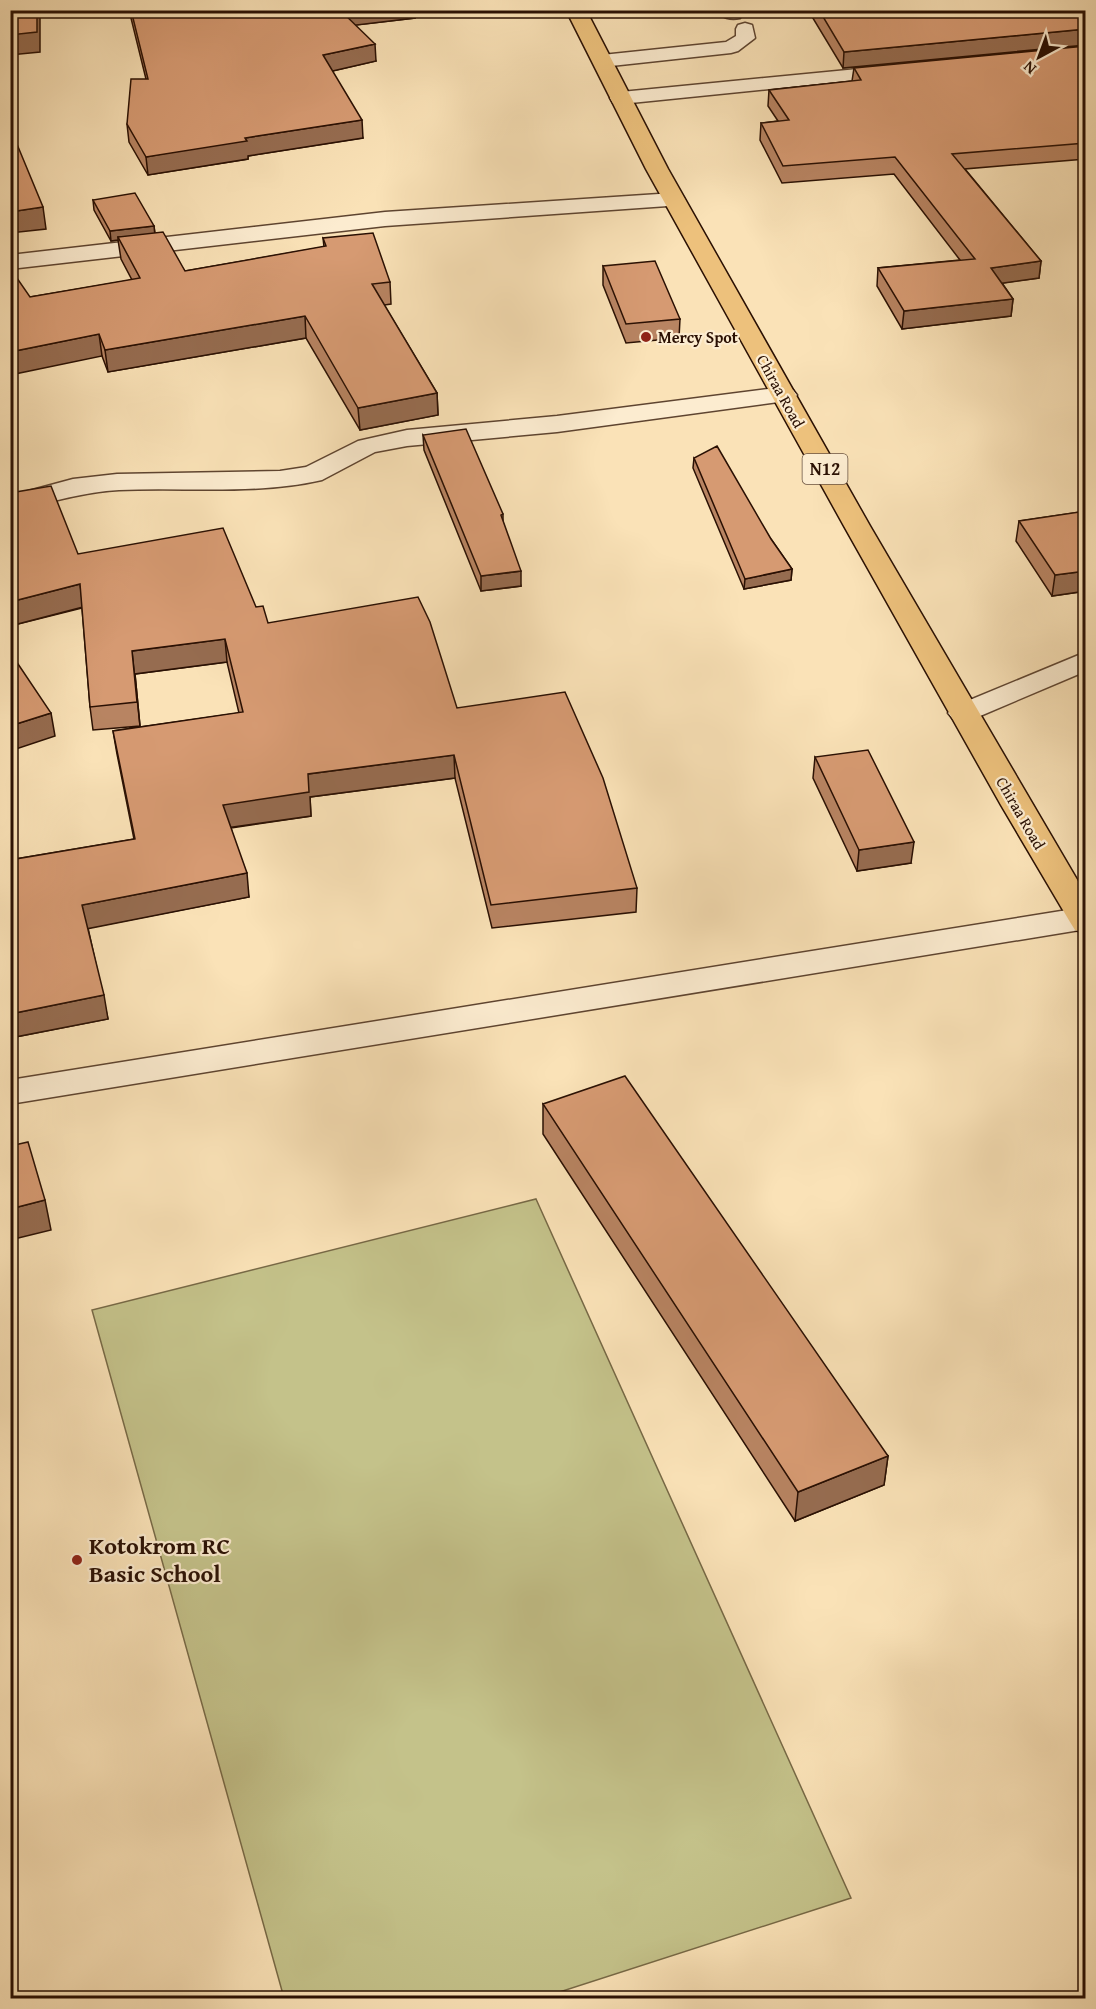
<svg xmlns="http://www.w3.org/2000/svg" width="1096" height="2009" font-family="'Gentium Book Plus',serif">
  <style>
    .green { fill: #c4c28a; stroke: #776946; stroke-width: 1.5 }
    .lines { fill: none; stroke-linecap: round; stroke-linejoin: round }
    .service-casing { stroke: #5e4430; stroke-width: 3 }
    .minor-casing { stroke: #5e4430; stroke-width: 3 }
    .trunk-casing { stroke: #2a1003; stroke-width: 3 }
    .service { fill: #fcecd0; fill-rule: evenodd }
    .minor { fill: #fcecd0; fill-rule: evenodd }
    .trunk { fill: #edc17c; fill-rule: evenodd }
    .wall { fill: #b88462; stroke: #2a1003; stroke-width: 1.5 }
    .shaded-wall { fill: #966c50; stroke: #2a1003; stroke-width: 1.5 }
    .building { fill: #d69a72; stroke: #2a1003; stroke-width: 1.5 }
    .poi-dot { fill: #8f2418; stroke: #fcecd0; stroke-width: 2 }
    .labels { text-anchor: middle; stroke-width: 4.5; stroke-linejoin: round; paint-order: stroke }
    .far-poi-label { font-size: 16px; font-weight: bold; fill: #2a1003; stroke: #fcecd0; text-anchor: start }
    .far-street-label { font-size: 16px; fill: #2a1003; stroke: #fcecd0 }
    .shield { fill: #fcecd0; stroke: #695240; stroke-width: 1.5 }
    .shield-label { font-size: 18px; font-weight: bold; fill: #2a1003 }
    .near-poi-label { font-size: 24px; font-weight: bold; fill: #2a1003; stroke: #fcecd0; text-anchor: start }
  </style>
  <rect width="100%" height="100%" fill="#fae2b7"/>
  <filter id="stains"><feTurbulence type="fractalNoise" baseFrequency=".00333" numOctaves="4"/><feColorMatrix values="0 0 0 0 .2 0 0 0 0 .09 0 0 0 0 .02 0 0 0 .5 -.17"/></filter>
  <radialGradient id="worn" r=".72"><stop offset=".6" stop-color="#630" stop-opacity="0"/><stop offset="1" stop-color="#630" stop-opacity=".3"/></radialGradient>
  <path class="green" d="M536,1199L851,1898L541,1998H284L92,1310Z"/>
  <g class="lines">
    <g class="service-casing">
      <path id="service" d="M716,10H740L742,14L740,18C731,20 721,18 716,10Z
        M745,23L752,25L755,38L738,51L731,53L602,67L595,65L593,61L595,57L602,55L726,42L736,36V29L738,25Z"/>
    </g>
    <g class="minor-casing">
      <path id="minor" d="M899,65L906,67L909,71L906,75L621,104L613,103L610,98L613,93L621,92Z
        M674,193L682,195L685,200L682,205L385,226L10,269V255L385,212Z
        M784,387L793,390L797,395L793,400L557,432L407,446L375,452L322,480C258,495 185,487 119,490C82,492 47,503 10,512V496L73,479L117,474L280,471L306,467L358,441L407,430L557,416Z
        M1086,652V671L973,719L963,722L953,719L948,713L953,707Z
        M1086,907V929L10,1104V1080Z"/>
    </g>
    <g class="trunk-casing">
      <path id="trunk" d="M566,10H586L668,169L870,526L1086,895V933L1075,930L1070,922L1001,805L844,526L646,169Z"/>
    </g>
    <use href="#service" class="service"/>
    <use href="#minor" class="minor"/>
    <use href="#trunk" class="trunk"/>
  </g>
  <path class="wall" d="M129,10H414L415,18L355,25L376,61L332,71L363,138L248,156V159L148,175L129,142L127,124L146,79Z
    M808,10H1086V45L843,68Z
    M1086,46V159L965,169L1041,261L1039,278L1002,283L1013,299L1011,316L902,329L877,286L878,268L960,260L894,174L782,183L760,140L761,123L778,121L768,106L769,90L852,81L854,68Z
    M93,200L154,226L155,233L185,271L324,247L323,238L390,282L391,304L384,305L437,393L438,415L360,430L306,338L108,372L102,356L30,297L132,280L121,259L118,240L111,241L94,210Z
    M603,266L680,319L679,338L626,343L603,285Z
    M423,435L503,514V522L521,586L481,591L424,450Z
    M694,458L771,539L792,569L791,580L744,589L693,468Z
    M10,493L78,554L256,607L268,623L457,708L637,888L636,912L492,928L455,778L310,797L311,816L231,828L249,897L88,928L108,1019L10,1038V860L134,839L117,754L113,731L239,713L227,662L135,674L140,726L93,730L90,707L82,608L10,626Z
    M1086,511V591L1052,596L1016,541L1019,521Z
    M815,757L911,863L857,871L813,778Z
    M543,1104L888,1456L884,1485L795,1521L543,1134Z"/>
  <path class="shaded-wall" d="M37,10H40V52L10,55V35Z
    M339,10H414L415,18L340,27Z
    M1086,29V45L843,68L844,52Z
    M375,44L376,61L324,73L323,55Z
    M362,120L363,138L248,156V159L148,175L146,157L245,138Z
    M43,207L46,229L10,233V212Z
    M154,226L155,236L118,237V240L111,241L110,231Z
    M1041,261L1039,278L989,285L991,268Z
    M1013,299L1011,316L902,329L904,311Z
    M305,316L306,338L108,372L105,350Z
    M99,334L102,356L10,375V352Z
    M437,393L438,415L360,430L358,408Z
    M792,569L791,580L744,589L745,579Z
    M521,571V586L481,591V576Z
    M1086,571V591L1052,596L1055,575Z
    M80,584L83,607L10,626V602Z
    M225,639L227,662L135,674L140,726L132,651Z
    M51,713L55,736L10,751V726Z
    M454,755L455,778L310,797L311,816L226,828L223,805L308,774Z
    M914,842L911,863L857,871L859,850Z
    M247,873L249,897L86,929L82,905Z
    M104,995L108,1019L10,1038V1014Z
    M45,1200L51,1230L10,1240V1209Z
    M888,1456L884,1485L795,1521L798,1492Z"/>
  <path class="building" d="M10,10H37V32L10,35Z
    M131,10H340L375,44L323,55L362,120L245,138L247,141L146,157L127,124L131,79H148Z
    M819,10H1086V29L844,52Z
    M1086,46V143L952,154L1041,261L991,268L1013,299L904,311L878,268L975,259L895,157L783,166L761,123L789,120L769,90L861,80L854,68Z
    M14,137L43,207L10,212V138Z
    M135,193L154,226L110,231L93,200Z
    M163,232L185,271L326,246L323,238L373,233L390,282L372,284L437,393L358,408L305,316L105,350L99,334L10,352V268L30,297L140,278L118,237Z
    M655,261L680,319L626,324L603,266Z
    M466,429L503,514L501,515L521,571L481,576L423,435Z
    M717,446L771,539L792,569L745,579L694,458Z
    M51,486L78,554L223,528L256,607L263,606L268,623L418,597L430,622L457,708L565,692L603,778L637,888L491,905L454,755L308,774L309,792L223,805L247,873L82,905L104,995L10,1014V860L135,839L113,731L243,712L225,639L132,651L137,702L90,707L80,584L10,602V493Z
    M1086,511V571L1055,575L1019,521Z
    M10,652L51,713L10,726Z
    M868,750L914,842L859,850L815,757Z
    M625,1076L888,1456L798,1492L543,1104Z
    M28,1142L45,1200L10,1209V1146Z"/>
  <g class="poi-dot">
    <circle cx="646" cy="337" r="6"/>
    <circle cx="77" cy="1560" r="6"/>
  </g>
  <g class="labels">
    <g class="far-poi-label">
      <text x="658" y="343">Mercy Spot</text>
    </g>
    <g class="far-street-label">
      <text transform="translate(781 391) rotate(61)" y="6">Chiraa Road</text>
      <text transform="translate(1021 813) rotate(60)" y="6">Chiraa Road</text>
    </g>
    <rect class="shield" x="802.5" y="454" width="45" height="30" rx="4.5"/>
    <g class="shield-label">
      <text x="825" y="475">N12</text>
    </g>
    <g class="near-poi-label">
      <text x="89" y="1554">Kotokrom RC<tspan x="89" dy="28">Basic School</tspan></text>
    </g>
  </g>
  <rect width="1096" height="2009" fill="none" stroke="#fae2b7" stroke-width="36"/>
  <rect x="12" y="12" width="1072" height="1985" fill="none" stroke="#2a1003" stroke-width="3"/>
  <rect x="18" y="18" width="1060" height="1973" fill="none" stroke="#2a1003" stroke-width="1.5"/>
  <g transform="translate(1039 57) rotate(221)" stroke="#fcecd0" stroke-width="4.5" paint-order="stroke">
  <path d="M0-4.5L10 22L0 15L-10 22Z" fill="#2a1003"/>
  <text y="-9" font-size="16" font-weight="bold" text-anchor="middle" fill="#2a1003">N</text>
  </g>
  <rect width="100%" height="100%" filter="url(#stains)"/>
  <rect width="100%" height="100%" fill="url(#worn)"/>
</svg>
